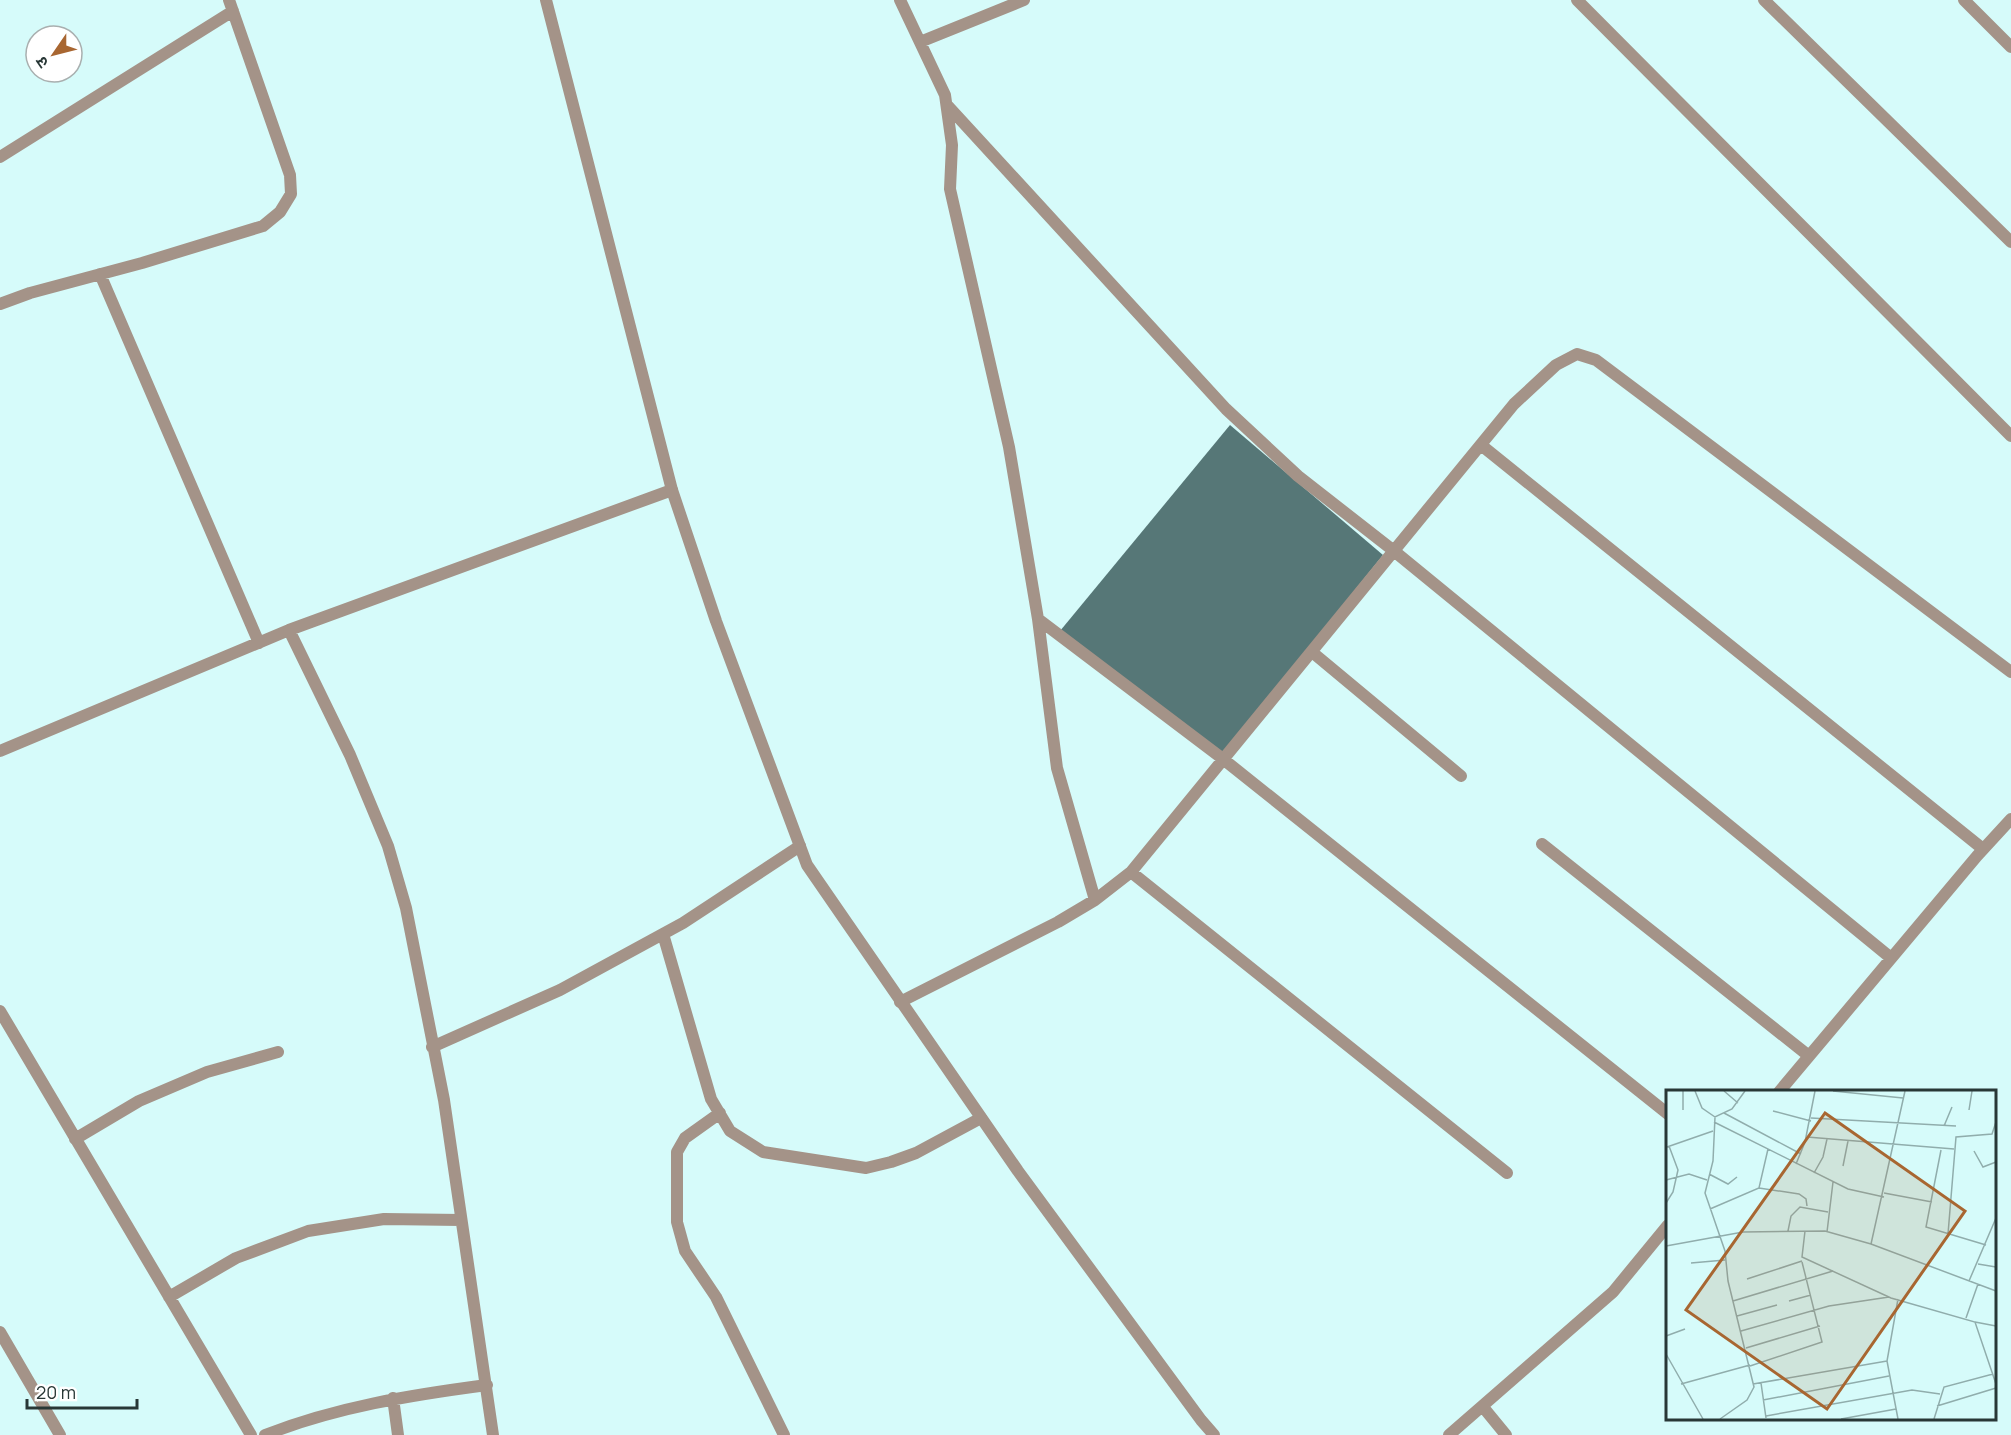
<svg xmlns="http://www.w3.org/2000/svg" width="2011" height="1435" font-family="Manrope,'Noto Sans Devanagari',sans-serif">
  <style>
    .building { fill: #567777 }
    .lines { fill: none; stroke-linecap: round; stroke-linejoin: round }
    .minor { stroke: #a49388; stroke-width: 12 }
    .tertiary { stroke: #a49388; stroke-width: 12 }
    .inset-road { fill: none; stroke: #90adac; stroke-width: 1.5 }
    .view { fill: #a86631; fill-opacity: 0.15; stroke: #a86631; stroke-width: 3 }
    .inset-edge { fill: none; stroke: #283736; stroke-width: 3 }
  </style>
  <rect width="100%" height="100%" fill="#d6fbfa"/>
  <path class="building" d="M1230,425L1383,555L1223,755L1060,631Z"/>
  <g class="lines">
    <path class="minor" d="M900,0L945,95L952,145L950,189L1009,447L1038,619L1057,768L1095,900L1058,922L900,1002
      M1577,0L2011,436
      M1764,0L2011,242
      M1964,0L2011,47
      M920,42L1024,0
      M947,105L1226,409L1298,476L1394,551L1891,958
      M0,157L233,11
      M100,274L259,643
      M0,304L30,293L142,263L263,226L280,212L291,194L290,175L229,0
      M1481,445L1983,849
      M1038,619L1223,759L1668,1114
      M289,630L350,755L388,846L406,908L444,1100L493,1435
      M1312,652L1461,776
      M0,751L289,630L672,490
      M1542,844L1809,1056
      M1131,872L1514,404L1556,365L1577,354L1596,360L2011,672
      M1095,900L1131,872L1507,1173
      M663,934L711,1099L730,1131L763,1152L866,1168L891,1162L916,1153L981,1118
      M0,1011L251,1435
      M432,1047L560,990L683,923L800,846
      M1779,1092L1977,856L2011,819
      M720,1113L685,1138L677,1152V1222L685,1251L716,1297L784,1435
      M75,1139L139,1101L207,1072L278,1052
      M169,1297L236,1258L308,1231L384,1219L461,1220
      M0,1332L60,1435
      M393,1398L398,1435
      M1483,1407L1506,1435
      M265,1435C336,1407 411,1395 487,1385
      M1449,1435L1613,1292L1668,1225"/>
    <path class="tertiary" d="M546,0L672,490L716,621L807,865L1018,1171L1201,1420L1214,1435"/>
  </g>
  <g transform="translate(1666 1090)">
    <rect width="330" height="330" fill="#d6fbfa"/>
    <path class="inset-road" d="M17,1V20M29,1L36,18L49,27L66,19L79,1M58,1L72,13M167,1L237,8M303,20L306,1M107,21L145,31M58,23L135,64M49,27L47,71L39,103L59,161L62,191L88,297L81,310L54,329M145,28L290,36M48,32L182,99L218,107M278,36L286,17M141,47L288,59M1,57L47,41M275,60L260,137L320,155M308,61L317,77L330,72M130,74L139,52L149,1M177,76L182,51M148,83L157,67L161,49M43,84L62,94L71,87M0,90L23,84L41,90M93,98L133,104L140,109L141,116M218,103L266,112M0,113L7,102L12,80L3,56M44,119L93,98L102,59M122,141L125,126L134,117L162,122M139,141L136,167L225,208L309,232L330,294M161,142L167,92M282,144L290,47L326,44L330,32M205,154L239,1M0,156L77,142L159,141L205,154L330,201M25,173L59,170M312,174L330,177M81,189L136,171M303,191L330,128M67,211L167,181M123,211L145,205M71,226L111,215M300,228L312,194M309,232L330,236M75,241L163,216L223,207M0,246L19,239M80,258L154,236M0,264L37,329M84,276L156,252L136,172M95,293L100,328M15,294L84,275M87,294L221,271M97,310L223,286M271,316L330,298M100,326L246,300L274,304M175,329L230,319M232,329L221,271L232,209M268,329L278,297L327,284"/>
    <path class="view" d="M159,23L299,121L161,319L20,220Z"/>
    <rect width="330" height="330" class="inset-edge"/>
  </g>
  <g transform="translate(54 54) rotate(235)"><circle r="28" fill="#ffffff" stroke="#a9afaf" stroke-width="1.5"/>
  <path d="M0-4.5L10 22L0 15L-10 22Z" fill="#a86631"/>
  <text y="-9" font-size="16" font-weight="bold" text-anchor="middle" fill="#283736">उ</text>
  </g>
  <path d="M27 1399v9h110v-9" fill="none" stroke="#283736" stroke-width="3"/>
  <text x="36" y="1399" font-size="18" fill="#283736" stroke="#ffffff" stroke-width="4.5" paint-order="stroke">20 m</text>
</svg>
